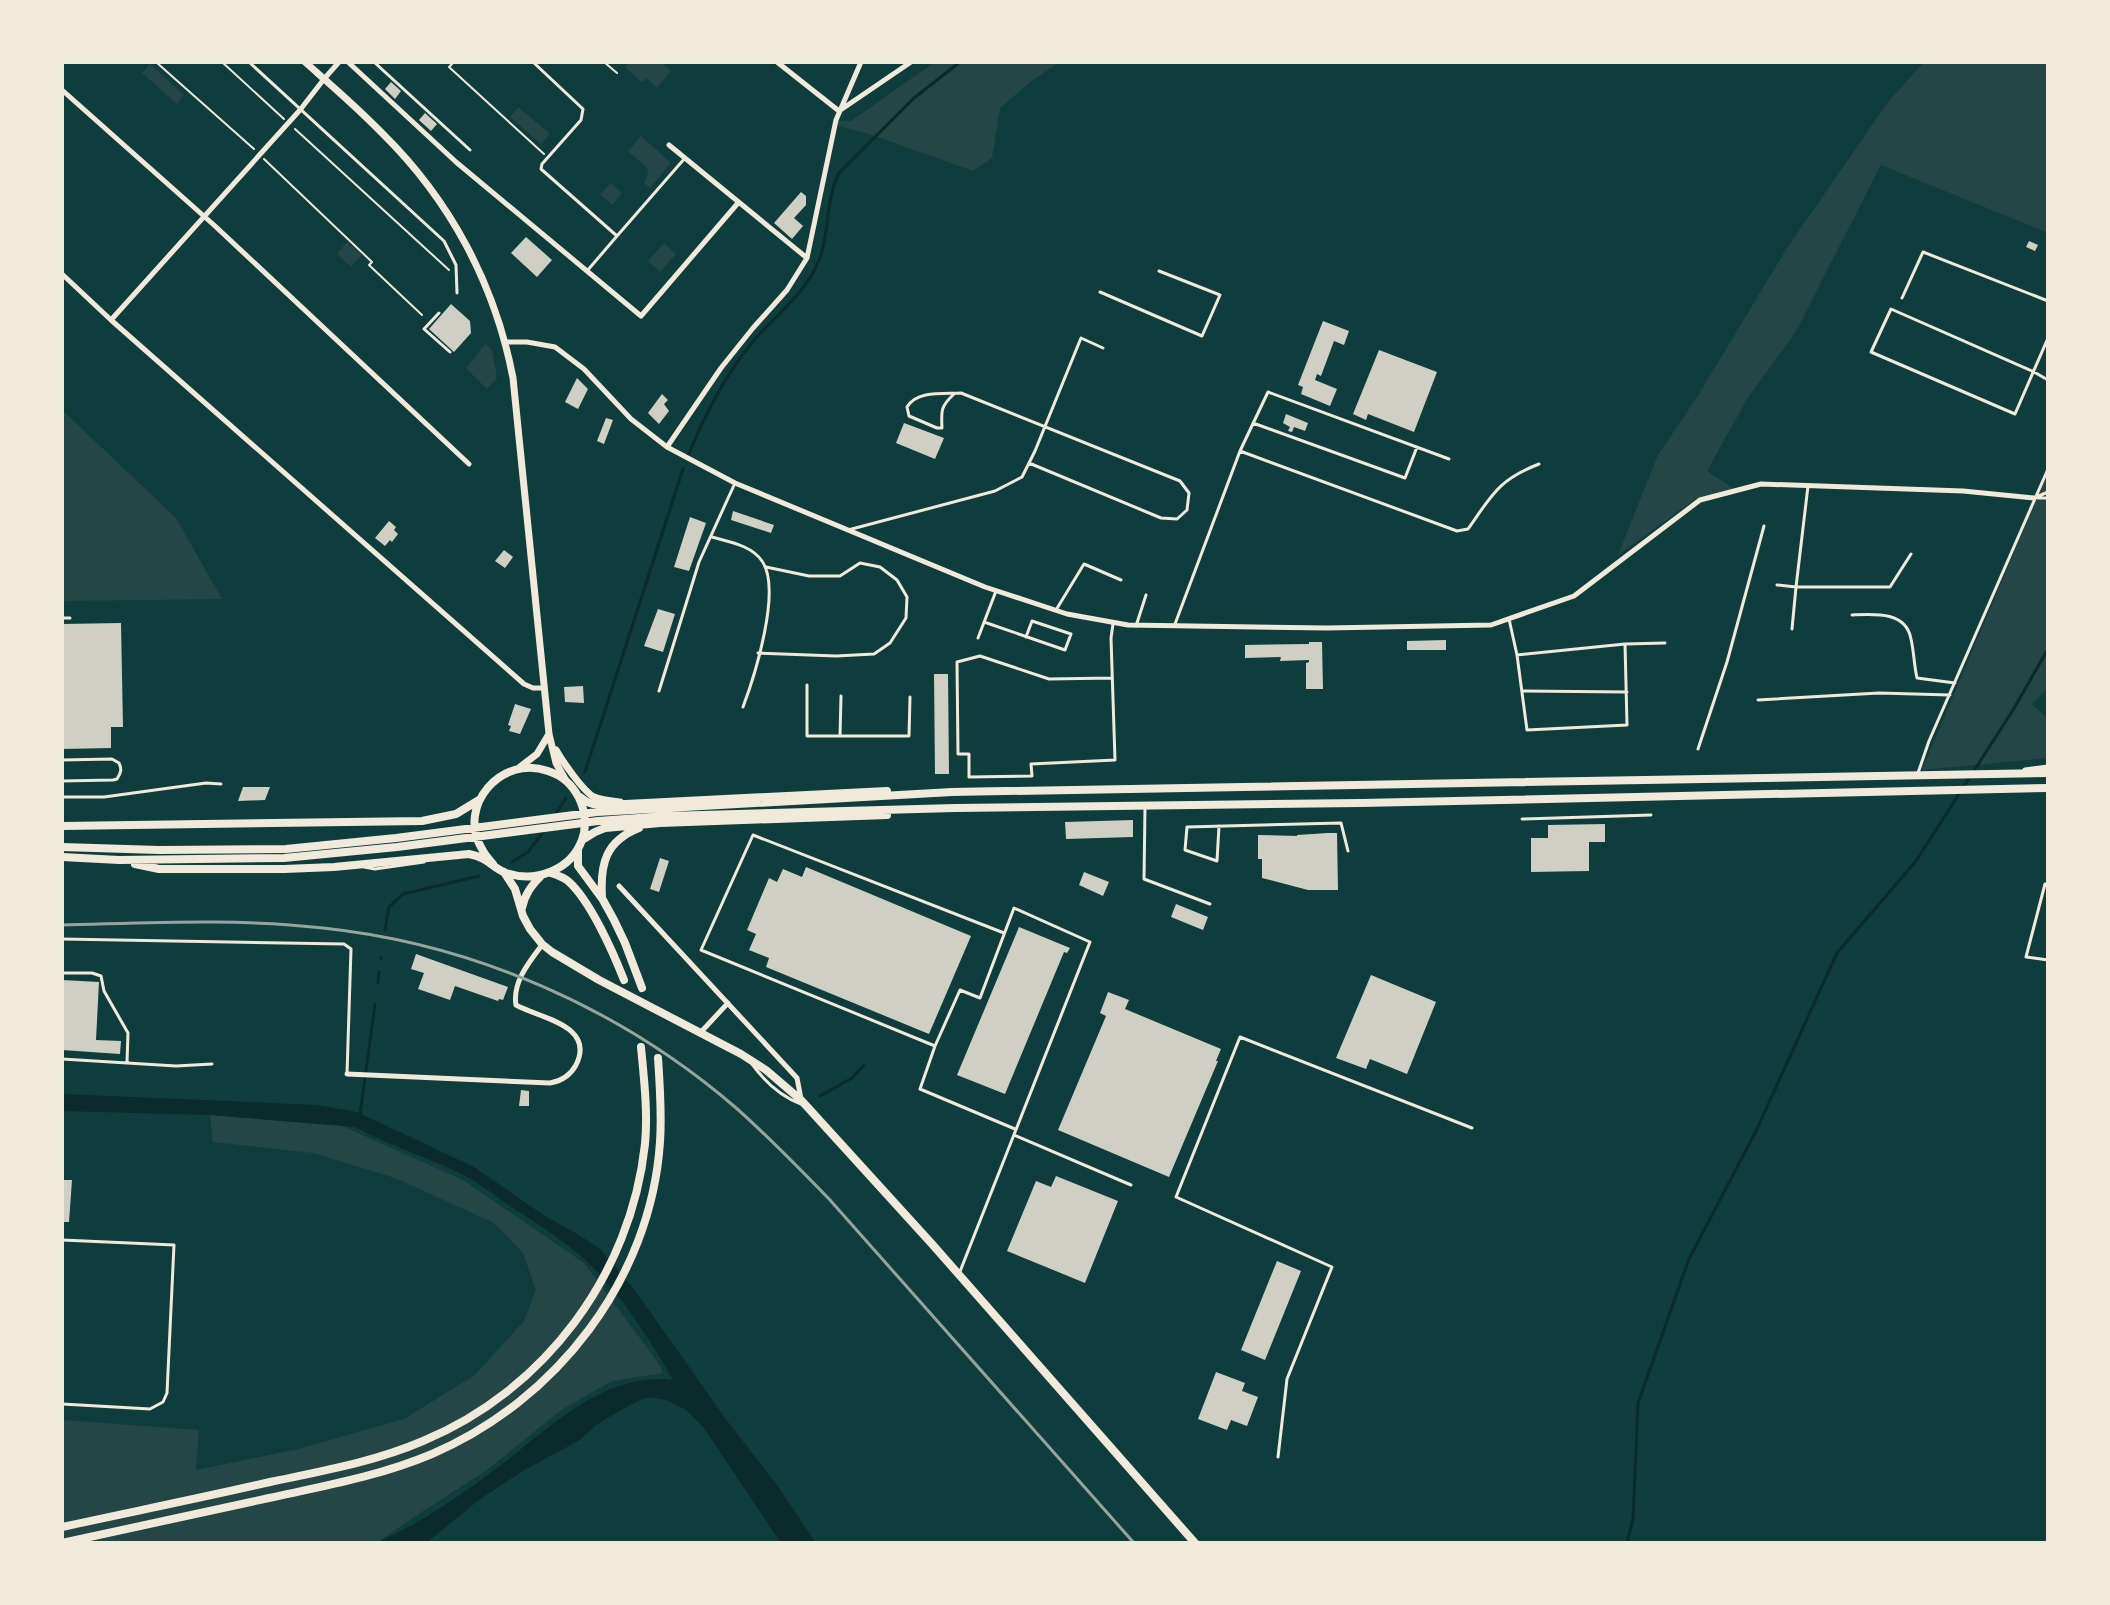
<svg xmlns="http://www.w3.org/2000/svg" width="2110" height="1605" font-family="'Exo 2',sans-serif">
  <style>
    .green { fill: #244646 }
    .water { fill: #0a2a2b }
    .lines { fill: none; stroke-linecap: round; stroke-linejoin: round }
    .stream { stroke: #0a2a2b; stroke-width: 3 }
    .building { fill: #cfcfc3 }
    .path { stroke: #f1e9da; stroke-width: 2 }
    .service { stroke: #f1e9da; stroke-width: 3 }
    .minor { stroke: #f1e9da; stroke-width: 5 }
    .tertiary { stroke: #f1e9da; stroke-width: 7 }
    .primary { stroke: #f1e9da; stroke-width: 8 }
    .rail { stroke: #97a49c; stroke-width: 3 }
  </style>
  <rect width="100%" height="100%" fill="#0f3d3e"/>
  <path class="green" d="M630,62H661L671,71L657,88L646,78L642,82L625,67Z
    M935,62H1060L1030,82L1000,108L992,158L973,171L872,135L836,125L838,121H851Z
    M1924,62H2048V233L1881,165L1795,333L1747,399L1707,471L1734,489L1694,500L1618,555L1658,455L1699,394L1787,248L1888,102Z
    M150,64L184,95L177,104L142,73Z
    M518,107L550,134L541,144L510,117Z
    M641,136L671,163L650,188L644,183L649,170L628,151Z
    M611,183L622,193L612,205L600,194Z
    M347,242L362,255L351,267L337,254Z
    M664,243L676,254L660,272L648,261Z
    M485,344L492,349L497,378L487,389L466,368Z
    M62,410L176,518L222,599L62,601Z
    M2048,472V688L2032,704L2048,719V758L1922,770Z
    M210,1115L340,1125L463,1180L584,1263L657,1361L663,1373L612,1381L561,1410L487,1470L420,1513L376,1543H62V1420L199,1430L196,1470L299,1449L404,1419L475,1375L524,1321L536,1290L523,1253L494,1223L395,1178L313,1153L213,1142Z"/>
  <path class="water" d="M62,1094L317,1105L357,1112L474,1167L545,1216L579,1235L600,1249L633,1288L728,1422L777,1485L816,1543H781L704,1428L685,1409L666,1400L655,1398H645L628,1406L596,1425L580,1440L521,1472L479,1500L426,1543H376C421,1523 463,1494 501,1465C551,1427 605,1371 673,1380C652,1342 615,1286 582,1257C559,1237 533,1221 507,1204C494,1195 481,1184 467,1177C431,1158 391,1147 355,1127L210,1115L62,1111Z"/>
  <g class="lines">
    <path class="stream" d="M688,456C705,414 726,373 755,339C776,316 801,296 815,269C831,239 824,202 839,173L914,98L960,62
      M585,772L683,469
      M555,815L566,798
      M512,862L528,852L544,831
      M385,930L389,907L403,894L479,876
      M381,959V957
      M378,983L379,972
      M820,1096L852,1078L864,1065
      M360,1115L375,1004
      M1627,1543L1633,1519L1638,1403L1689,1259L1756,1131L1837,953L1916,861L2013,710L2048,649"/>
  </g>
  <path class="building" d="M391,82L401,91L395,99L385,89Z
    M425,113L437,124L431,131L419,120Z
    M801,192L806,196V205L794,218L803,226L792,239L774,223Z
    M526,237L552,260L537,277L511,253Z
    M2029,241L2038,245L2035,251L2026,247Z
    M451,304L470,321L471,333L454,352L429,329Z
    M1323,321L1349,331L1344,345L1334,341L1321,376L1317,374L1315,380L1337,389L1330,406L1301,394L1303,387L1298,385Z
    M1379,350L1437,372L1414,432L1368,414L1366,420L1353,414Z
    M577,378L588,389L578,409L565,402Z
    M662,394L668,400L664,404L669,411L659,424L648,413Z
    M1286,414L1308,423L1305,431L1294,427L1292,432L1288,431L1290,427L1283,423Z
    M606,418L613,420L604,444L597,441Z
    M904,423L944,438L935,459L896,443Z
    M733,511L774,525L771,533L731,520Z
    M690,517L706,523L689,571L674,567Z
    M389,521L396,527L394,530L398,534L392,542L390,540L385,546L375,538Z
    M504,550L513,557L505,568L495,561Z
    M658,609L675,614L663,652L644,646Z
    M121,623L123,727H111V748L62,749V624Z
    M1446,640V650H1407V641Z
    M1309,642H1322L1323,689H1306V663L1309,662V660L1280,661L1281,657L1245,658V645L1309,644Z
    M934,674H948L949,774H935Z
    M583,686L584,703L565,702L564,687Z
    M515,704L531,709L520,734L509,731L511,726L508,725Z
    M243,787H270L265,800L238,801Z
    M1133,820V837L1066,839L1065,822Z
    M1605,824V842H1589V871L1531,872V838H1548V825Z
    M1328,833H1337L1338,890H1308L1262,878V859H1258V835L1297,836V835Z
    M660,858L669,861L659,892L650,889Z
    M806,867L971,936L929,1034L766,967L769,958L749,950L756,934L747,930L769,878L777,882L783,869L802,877Z
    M1084,872L1109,882L1103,896L1079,885Z
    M1176,904L1208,917L1203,930L1171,917Z
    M1019,927L1070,948L1067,953L1064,952L1005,1094L957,1075Z
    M416,954L508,987L503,1000L499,999L498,1001L455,986L450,1000L418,989L424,973L411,969Z
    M1371,975L1436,1002L1407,1074L1370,1059L1366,1069L1336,1058Z
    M62,980L99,982L96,1040L121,1041L120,1054L62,1050Z
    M1108,992L1129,1000L1125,1009L1221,1049L1216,1061H1218L1169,1177L1058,1130L1106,1016L1100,1013Z
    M521,1090L529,1091V1106H519Z
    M1056,1176L1118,1201L1085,1283L1007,1251L1036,1181L1051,1187Z
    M62,1180H72L69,1222H62Z
    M1277,1261L1301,1271L1265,1360L1241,1350Z
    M1216,1372L1245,1383L1242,1391L1258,1397L1247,1426L1231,1420L1227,1430L1198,1419Z"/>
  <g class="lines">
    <path class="path" d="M156,62L254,149
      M222,62L284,119
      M454,62L449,67L544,154
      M604,62L617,73
      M295,129L449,270
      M264,159L372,262L369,265L422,315"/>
    <path class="service" d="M249,62L444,241L456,265L457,293
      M374,62L470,150
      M533,62L583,109L581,120L542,164L541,169L617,236L587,271
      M617,236L685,158
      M1100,292L1202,336L1220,295L1159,271
      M1902,298L1923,252L2048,301
      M439,313L424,329L450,352
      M2048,338L2015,414L1871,352L1891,309L2034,372L2048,380
      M954,394C941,406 941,410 942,428H937L909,416L907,407C917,390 944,394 961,393L1180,481L1189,493L1187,510L1177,519L1161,518L1029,463
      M1253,423L1405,478L1417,447
      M1240,451L1457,531L1468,529C1492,495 1498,480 1539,464
      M2034,498L2048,492
      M2038,498H2048
      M848,530L995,491L1022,477L1035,451L1081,338L1103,348
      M712,537C729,542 751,545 762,561C782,589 755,675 743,707
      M1777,585L1796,587L1808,486
      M1056,610L1084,564L1121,580
      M1852,615C1874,614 1906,611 1911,639C1914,652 1914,665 1917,678L1955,683
      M62,618H70
      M1509,619L1517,655L1527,730L1627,725L1625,644L1665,643
      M984,622L1065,650L1071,634L1032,621L1026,637
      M1175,624L1240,451L1268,392L1449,459
      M1136,626L1146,595
      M1792,629L1796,587H1890L1911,554
      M978,638L996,591
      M758,653L836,656L874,654L890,643L906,618L907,597L897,580L880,567L860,563L840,576H809L766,567
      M1517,655L1625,644
      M1112,678L1049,679L980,656L957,662L958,754H969V777L1032,776L1031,764L1115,760L1111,638L1113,624
      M807,685V736H840
      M659,691L699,562L735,483
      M1522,691L1627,692
      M841,696L840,736H909L910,697
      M1758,700L1879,693L1950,695
      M1698,749L1727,662L1764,526
      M62,760L112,759L119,763C122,769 121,773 117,779L113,780L62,781
      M1918,773L1929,741L2048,469
      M62,797H104L206,783L221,784
      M1145,807L1144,879L1210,904
      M1522,819L1651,815
      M1219,826L1217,861L1185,850L1187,827L1341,823L1348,851
      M364,867L375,869L424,862
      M2048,885L2045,884L2026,957L2048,960
      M62,939L344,944L351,949L347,1074
      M62,973H92L101,976L104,991L128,1033L127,1062
      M935,1046L920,1089L1015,1129
      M62,1059L176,1066L212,1064
      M752,1064C765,1082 780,1096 801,1104
      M1014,1135L1131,1185
      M62,1240L174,1245L167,1393L163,1402L150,1409L62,1404
      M959,1274L1090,942L1014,908L980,998L960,990L935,1046L701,950L753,835L1004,933
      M1278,1457L1287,1379L1332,1267L1176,1197L1240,1037L1472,1128"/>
    <path class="minor" d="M348,62L456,162L641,316L738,203
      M777,62L839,111L911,62
      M62,90L215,226L469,464
      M669,145L807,258
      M62,274L111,320L524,684L533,688H544
      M111,320L300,110L324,79L339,62
      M506,342H527L555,347L584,369L631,419L667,447L735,483L985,587L1067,614L1128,625L1327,628L1491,625L1574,596L1700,500L1761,484L1963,491L2034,498
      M667,447L721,368L753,328L787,290L807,258L836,120L861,62
      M2025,770L2048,767
      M619,886L797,1078L801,1099
      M701,1032L728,1003
      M347,1074L550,1083C562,1081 570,1076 576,1065C596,1025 539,1018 516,1005C512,983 529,962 542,945"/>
    <path class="tertiary" d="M305,62C331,85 358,108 382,133C450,200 495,284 513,378L549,734L556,763L565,779
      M556,750C563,762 583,791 594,797C602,800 612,801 620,802
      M520,767L537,754L549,734"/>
    <path class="primary" d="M580,797C588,804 595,805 606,805L887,791
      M62,826L422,821L456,814L479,800
      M582,840L595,832L605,828L660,823L887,815
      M62,847L159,850L286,849L396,838L597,812L952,792L2048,773
      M578,850V866L603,900L614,920L625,943L642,988
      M62,857L119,860L284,858L397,847L598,821L666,816L955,808L1361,803L2048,788
      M135,864L159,869H284L334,867L469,854C489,858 491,867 506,873C536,883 571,870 582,840C587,827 585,810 579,798C572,784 563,776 548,771C502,754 456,806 482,849C484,854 489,859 493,864
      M504,872L515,889L523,916L530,929L542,944L552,952L599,980L741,1054L766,1070L801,1100L932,1244L1195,1543
      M551,873C557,875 563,877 568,881C590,900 613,952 624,980
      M602,897C600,863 606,841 639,828
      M522,908C525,894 531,886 541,876
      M62,1527C131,1512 201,1498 270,1482C322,1471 374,1462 423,1441C544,1391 631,1275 645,1144C648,1112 644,1079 641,1047
      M62,1543C131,1528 200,1513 269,1498C324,1486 380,1476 432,1454C556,1401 651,1279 660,1142C662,1114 660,1086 658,1058"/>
    <path class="rail" d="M62,925C149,923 236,918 323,928C474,944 620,1008 735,1107C768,1136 799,1168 830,1200L1134,1543"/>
  </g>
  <rect width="2110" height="1605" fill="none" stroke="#f1e9da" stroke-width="128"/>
</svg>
